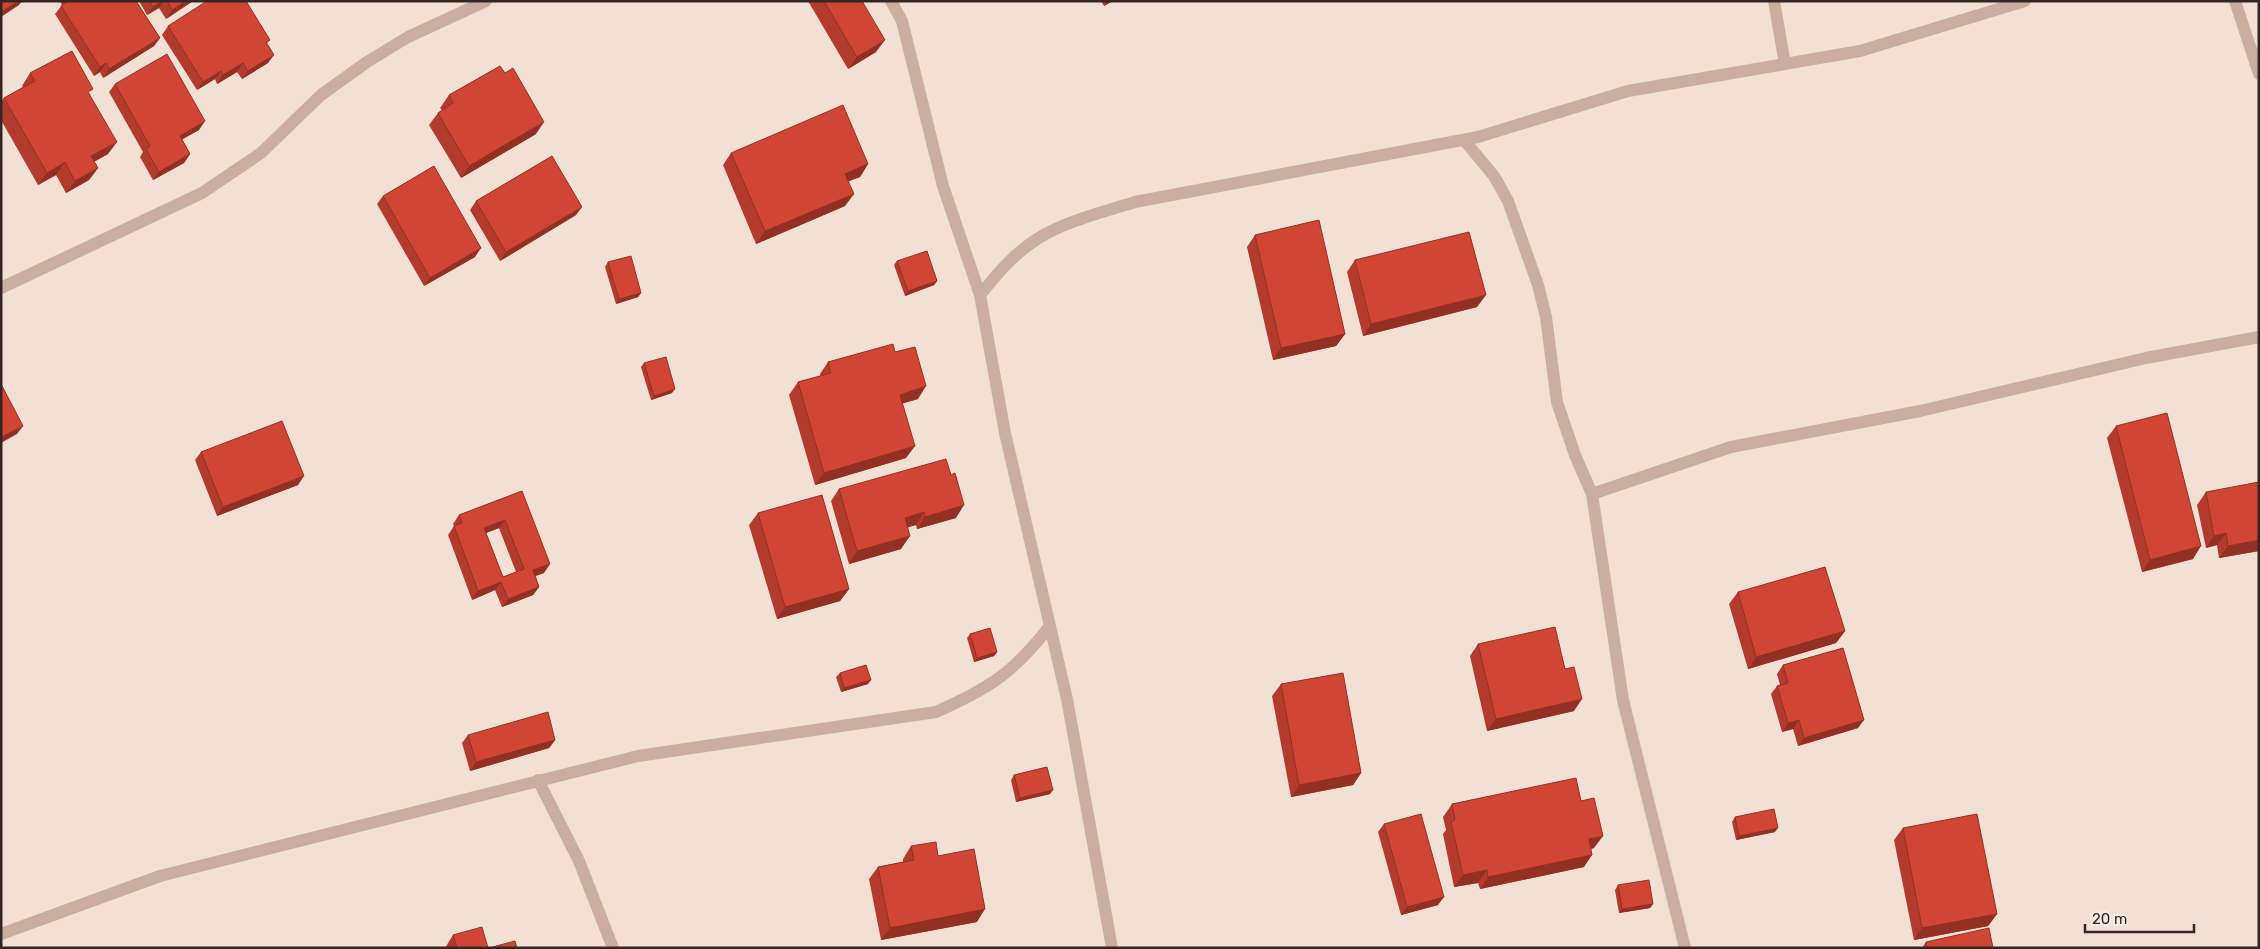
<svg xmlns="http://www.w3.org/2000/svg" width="2260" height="949" font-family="Rubik,sans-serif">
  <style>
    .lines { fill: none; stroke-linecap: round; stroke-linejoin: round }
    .minor { stroke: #cbaea0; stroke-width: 12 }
    .wall { fill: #b33b2d; fill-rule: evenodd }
    .shaded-wall { fill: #923024 }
    .building { fill: #d04534; stroke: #923024; fill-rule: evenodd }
  </style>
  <rect width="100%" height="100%" fill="#f2e0d4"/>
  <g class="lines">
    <path class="minor" d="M891,1L902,21L943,186L980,295
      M1774,1L1785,64
      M2235,1L2259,74
      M1464,140L1494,176L1508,201L1538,285L1546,317L1557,402L1575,455L1592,494L1623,700L1685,948
      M1,288L202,193L261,153L321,95L367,62L408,37L486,1
      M1592,494L1731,447L1920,411L2146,358L2259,337
      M538,780L579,861L613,948
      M1,934L160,876L638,756L936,712C990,688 1013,673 1050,626
      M1112,948L1067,699L1005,433L980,295C996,275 1012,256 1034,241C1062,222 1103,212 1135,202L1478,137L1628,91L1860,51L2025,1"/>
  </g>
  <path class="wall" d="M60,1H136L160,38L154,46L103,78L100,72L94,76L55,14L62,5Z
    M139,1H193L166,19L159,8L147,15Z
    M808,1H862L876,52L848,69Z
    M1101,1H1113L1104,6Z
    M168,26L270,40L267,43L268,63L242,79L237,72L217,84L215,79L197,90L162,35Z
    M30,73L90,94L108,154L94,162L98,168L89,180L66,193L56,175L38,185L1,120V102L4,98L23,87L22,86Z
    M115,84L199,130L182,139L190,154L184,163L153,180L140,157L143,152L109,92Z
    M449,95L536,134L461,178L429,125L438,113L442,110L440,108Z
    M731,153L868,164L860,177L848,181L845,206L756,244L723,165Z
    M383,196L475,257L424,286L377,204Z
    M476,201L576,215L500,261L470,210Z
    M1255,235L1345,334L1336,346L1273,360L1247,247Z
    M1355,260L1477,307L1363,336L1347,272Z
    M897,261L937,281L934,285L905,296L894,265Z
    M608,262L641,293L638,297L616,304L605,267Z
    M895,352L918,399L902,403L906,458L815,485L789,395L798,382L820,376V374L828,362Z
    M644,363L672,393L651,400L641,367Z
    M2116,426L2193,559L2142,572L2107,438Z
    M201,452L298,485L217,516L195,460Z
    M839,489L956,518L917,529L916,525L907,527L901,549L849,564L831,501Z
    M522,491L544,573L535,576L539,587L533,595L502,607L495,590L472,600L448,535L454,526L453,524L459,515ZM499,528L516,572L503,577L486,533Z
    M2206,492L2259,551L2219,558L2217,545L2206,548L2197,505Z
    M758,513L849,589L840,601L777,619L749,525Z
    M1738,592L1845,631L1836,643L1748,669L1729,604Z
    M970,634L997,652L994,656L974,662L967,638Z
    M1478,644L1574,711L1487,731L1470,656Z
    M1783,665L1858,728L1798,746L1793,729L1782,732L1771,694L1777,686L1780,685L1777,674Z
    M840,673L868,684L841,692L836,677Z
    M1281,684L1361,773L1353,785L1291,797L1272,696Z
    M468,735L555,740L549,748L470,771L462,743Z
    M1014,775L1050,794L1016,802L1011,780Z
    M1581,801L1594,848L1591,849L1584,867L1480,889L1478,883L1454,887L1443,834L1446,830L1443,817L1452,804Z
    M1735,817L1775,832L1736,840L1732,822Z
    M1384,824L1438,905L1401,915L1378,832Z
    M1903,828L1997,914L1988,926L1914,940L1894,840Z
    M911,846L977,922L881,940L869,879L878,867L903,862V859Z
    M1618,885L1653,904L1650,908L1619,913L1615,890Z
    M453,935L488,948H445Z
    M1926,942L1993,948H1922Z"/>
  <path class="shaded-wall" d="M18,1H22L19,5L1,17V12Z
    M162,1H164L159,8L147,15L153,7Z
    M186,1H193L166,19L172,10Z
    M1107,1H1113L1104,6Z
    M160,38L154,46L103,78L109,69Z
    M885,40L876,52L848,69L857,57Z
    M274,55L268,63L242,79L248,71Z
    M106,63L100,72L94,76L100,67Z
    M243,63L237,72L217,84L223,75Z
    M221,71L215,79L197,90L203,82Z
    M205,121L199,130L174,144L180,136Z
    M544,122L536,134L461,178L469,166Z
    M117,142L108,154L82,168L91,156Z
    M190,154L184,163L153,180L159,172Z
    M65,162L56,175L38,185L47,173Z
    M868,164L860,177L837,186L845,174Z
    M98,168L89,180L66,193L75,181Z
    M854,194L845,206L756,244L765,231Z
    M582,207L576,215L500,261L506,252Z
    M481,248L475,257L424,286L430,278Z
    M937,281L934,285L905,296L908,291Z
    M641,293L638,297L616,304L619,299Z
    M1486,295L1477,307L1363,336L1371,324Z
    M1345,334L1336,346L1273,360L1281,348Z
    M926,386L918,399L891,407L900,395Z
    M675,389L672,393L651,400L654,396Z
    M23,426L17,434L1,443V437Z
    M915,446L906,458L815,485L824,473Z
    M304,476L298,485L217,516L223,507Z
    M964,505L956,518L917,529L925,517Z
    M924,512L916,525L896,531L905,518Z
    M505,520L499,528L478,536L484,528Z
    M2226,533L2217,545L2206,548L2214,536Z
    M910,536L901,549L849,564L857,551Z
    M2259,540V551L2219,558L2228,546Z
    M2201,546L2193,559L2142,572L2150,560Z
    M550,564L544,573L527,579L533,570Z
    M501,582L495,590L472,600L478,591Z
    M539,587L533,595L502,607L508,599Z
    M849,589L840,601L777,619L785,607Z
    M1845,631L1836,643L1748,669L1756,657Z
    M997,652L994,656L974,662L977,658Z
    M871,680L868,684L841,692L844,688Z
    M1582,699L1574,711L1487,731L1496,719Z
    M1799,720L1793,729L1782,732L1788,723Z
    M1864,720L1858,728L1798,746L1804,738Z
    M555,740L549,748L470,771L476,762Z
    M1361,773L1353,785L1291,797L1299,785Z
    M1053,790L1050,794L1016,802L1020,798Z
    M1778,828L1775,832L1736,840L1739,836Z
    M1603,836L1594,848L1580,851L1589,839Z
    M1592,855L1584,867L1480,889L1488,877Z
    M1487,870L1478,883L1454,887L1463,875Z
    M1444,897L1438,905L1401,915L1407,907Z
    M1653,904L1650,908L1619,913L1622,909Z
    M985,909L977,922L881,940L890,928Z
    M1997,914L1988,926L1914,940L1922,928Z"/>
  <path class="building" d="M1,1H18L1,12Z
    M68,1H136L160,38L109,69L106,63L100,67L61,6Z
    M150,1H162L153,7Z
    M167,1H186L172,10Z
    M207,1H246L270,40L266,42L274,55L248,71L243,63L223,75L221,71L203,82L168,26Z
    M824,1H862L885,40L857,57Z
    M72,51L93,89L88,92L117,142L91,156L98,168L75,181L65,162L47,173L4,98L35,81L30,73Z
    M167,54L205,121L180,136L190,154L159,172L146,149L150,146L115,84Z
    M500,66L505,73L513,68L544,122L469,166L438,113L453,103L449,95Z
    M843,105L868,164L845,174L854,194L765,231L731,153Z
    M552,156L582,207L506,252L476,201Z
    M434,166L481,248L430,278L383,196Z
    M1319,220L1345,334L1281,348L1255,235Z
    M1469,232L1486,295L1371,324L1355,260Z
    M927,251L937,281L908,291L897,261Z
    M631,256L641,293L619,299L608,262Z
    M893,344L895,352L915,347L926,386L900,395L915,446L824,473L798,382L831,373L828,362Z
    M666,357L675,389L654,396L644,363Z
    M1,384L23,426L1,437Z
    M2167,413L2201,546L2150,560L2116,426Z
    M282,421L304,476L223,507L201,452Z
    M946,459L951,475L955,473L964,505L925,517L924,512L905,518L910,536L857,551L839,489Z
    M2259,482V540L2228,546L2226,533L2214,536L2206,492Z
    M522,491L550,564L533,570L539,587L508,599L501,582L478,591L454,526L462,523L459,515ZM505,520L524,569L503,577L484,528Z
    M822,495L849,589L785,607L758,513Z
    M1825,567L1845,631L1756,657L1738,592Z
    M1555,627L1565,669L1574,667L1582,699L1496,719L1478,644Z
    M990,628L997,652L977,658L970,634Z
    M1843,648L1864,720L1804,738L1799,720L1788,723L1777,686L1788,683L1783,665Z
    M866,665L871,680L844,688L840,673Z
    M1343,673L1361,773L1299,785L1281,684Z
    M548,712L555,740L476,762L468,735Z
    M1047,767L1053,790L1020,798L1014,775Z
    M1576,778L1581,801L1594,798L1603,836L1589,839L1592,855L1488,877L1487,870L1463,875L1451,822L1455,820L1452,804Z
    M1774,809L1778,828L1739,836L1735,817Z
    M1421,814L1444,897L1407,907L1384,824Z
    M1977,814L1997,914L1922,928L1903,828Z
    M936,842L938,856L974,849L985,909L890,928L878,867L914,860L911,846Z
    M1649,880L1653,904L1622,909L1618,885Z
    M482,927L488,948H457L453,935Z
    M1989,928L1993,948H1927L1926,942Z
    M515,941L517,948H489Z"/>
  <rect width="2260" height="949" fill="none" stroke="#342624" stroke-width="5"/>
  <path d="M2085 924v8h109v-8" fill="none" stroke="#342624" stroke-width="2.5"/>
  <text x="2092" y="924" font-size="15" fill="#342624" stroke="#faebe0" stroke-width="4" paint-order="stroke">20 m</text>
</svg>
